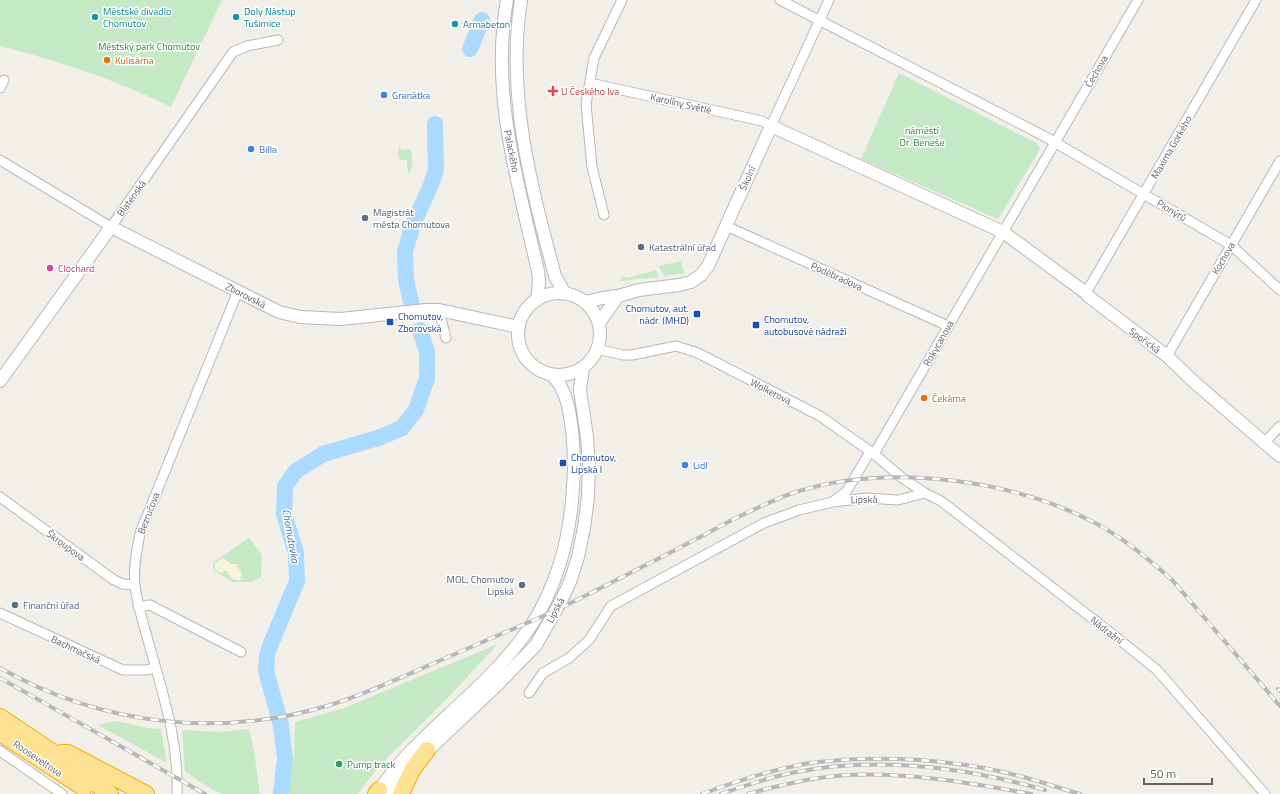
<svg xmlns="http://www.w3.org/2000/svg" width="1280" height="794" font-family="'Titillium Web',sans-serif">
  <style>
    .green { fill: #c5e8c5 }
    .sand { fill: #fbf3d9 }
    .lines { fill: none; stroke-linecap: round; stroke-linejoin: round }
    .river { stroke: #aadaff; stroke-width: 16 }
    .street-casing { stroke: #b5b8bc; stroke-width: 11 }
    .secondary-casing { stroke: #b6babf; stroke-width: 14 }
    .highway-casing { stroke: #f9ab00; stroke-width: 18 }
    .street { stroke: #fff; stroke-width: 9 }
    .secondary { stroke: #fff; stroke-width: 12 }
    .highway { stroke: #fde293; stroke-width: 16 }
    .rail-casing { stroke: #b6b7b8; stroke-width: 4 }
    .rail { stroke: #fff; stroke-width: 2.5; stroke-dasharray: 8; stroke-linecap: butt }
    .culture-dot { fill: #0f9aa8; stroke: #fff; stroke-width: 1.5 }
    .food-dot { fill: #e8710a; stroke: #fff; stroke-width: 1.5 }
    .health-dot { fill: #e0444e; stroke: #fff; stroke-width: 1.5 }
    .shop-dot { fill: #3f7fe0; stroke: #fff; stroke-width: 1.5 }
    .service-dot { fill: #5c6f8a; stroke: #fff; stroke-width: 1.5 }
    .hotel-dot { fill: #d1479c; stroke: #fff; stroke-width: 1.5 }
    .transit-dot { fill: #1a4fb4; stroke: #fff; stroke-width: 1.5 }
    .leisure-dot { fill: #2e9e5b; stroke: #fff; stroke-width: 1.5 }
    .labels { text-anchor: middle; stroke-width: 3; stroke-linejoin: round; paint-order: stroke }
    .culture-label { font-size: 10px; fill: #0d838f; stroke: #fff; text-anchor: start }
    .park-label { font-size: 10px; fill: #348238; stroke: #fff }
    .food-label { font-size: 10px; fill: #c56008; stroke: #fff; text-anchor: start }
    .street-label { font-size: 10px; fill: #5f6368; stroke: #fff }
    .health-label { font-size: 10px; fill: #be3a42; stroke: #fff; text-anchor: start }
    .shop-label { font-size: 10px; fill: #366cbe; stroke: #fff; text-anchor: start }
    .service-label { font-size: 10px; fill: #4e5e75; stroke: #fff; text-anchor: start }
    .hotel-label { font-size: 10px; fill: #b23c85; stroke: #fff; text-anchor: start }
    .transit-label { font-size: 10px; fill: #164399; stroke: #fff; text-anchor: start }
    .leisure-label { font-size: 10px; fill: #27864d; stroke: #fff; text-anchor: start }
    .water-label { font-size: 11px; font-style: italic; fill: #4174aa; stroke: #fff }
  </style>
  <rect width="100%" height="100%" fill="#f1efe8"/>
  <path class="green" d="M0,0H222L171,107C117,80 58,61 0,46Z
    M899,73L1036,143L1040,149L998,219L861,159Z
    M400,144L401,150L411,149C412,157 414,168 408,174L407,160H400L398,154Z
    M681,261L684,273L664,276L659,266Z
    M656,270L658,277L620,281L623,276L627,278Z
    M249,538L262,555L261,577L252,582H233L213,570L214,562Z
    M498,644L439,707L378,767L358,794H288L294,754L295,722L344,708Z
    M116,721L149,728L161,729L167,763L98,725Z
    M249,729L254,751L260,794H221L201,783L185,771L182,730L219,732Z"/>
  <path class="sand" d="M223,558L231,564H237L236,567H238L242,575L240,577L242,580H235L231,578L230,575L227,574L228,572L224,570L222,574L215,569V563Z"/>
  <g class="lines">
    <path class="river" d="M470,49L482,20
      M411,302L406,280L405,252L413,224L431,185L436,169L435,124
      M281,794L285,759L281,725L266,671L267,655L270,646L297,581L296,553L284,514L285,486L296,471L323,454L378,438L402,428L416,410L427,378V352L420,330"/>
    <g class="street-casing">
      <path id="street" d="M780,0L1044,136L1231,245L1280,290
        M590,83L762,121L771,126L829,0
        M0,88L4,80
        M0,160L111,227L233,52L247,46L278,40
        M604,215L592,167L586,104L594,58L622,0
        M726,226L948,326
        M1086,293L1256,0
        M439,310L446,338
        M597,349L623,355H632L676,346L698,353L820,416L874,454L901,477L925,493L941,501L1111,633L1157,670L1265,794
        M1167,356L1280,161
        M1265,442L1280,426
        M874,454L1138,0
        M0,497L114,580L123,584L135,585
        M835,500L846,492L870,452
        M138,607L150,605L241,652
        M0,613L123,670H146L156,668
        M529,693L543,673L569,658L589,640L611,606L764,523L799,510L833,502L867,498L898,500L925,493
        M0,751L62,794
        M177,794C179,742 163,694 149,644C144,625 137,605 135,585C133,568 137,550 140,533L238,291"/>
    </g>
    <g class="secondary-casing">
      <path id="secondary" d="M507,0C490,91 518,183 538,271L539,282L537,300
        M521,0C506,94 531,186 555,276L565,294
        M518 334a41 41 0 1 1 82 0a41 41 0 1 1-82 0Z
        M585,302L603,298L618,296L639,290L679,285L691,282L701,275L708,266L771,126L1003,232L1086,293L1088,296L1167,356L1194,382L1280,456
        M599,323L618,296
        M0,381L111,227L279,312L300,317L341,319L426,310H439L519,327
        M421,757L494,688L536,645L560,603L570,582L578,557L584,528L588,497L589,466L587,437L580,390L583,368
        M377,794C398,760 430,732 459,705C481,685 505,662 523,637C548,605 565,558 570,517C573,501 573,485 574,469C574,447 572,408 562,389C560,383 556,379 551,374
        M389,794L407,771"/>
    </g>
    <g class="highway-casing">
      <path id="highway" d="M0,717L52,752L110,794
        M0,733L84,788
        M62,753H68L146,794
        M376,794L379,790
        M401,794L412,770L427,750"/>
    </g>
    <use href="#street" class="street"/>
    <use href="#secondary" class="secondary"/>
    <use href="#highway" class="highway"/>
    <g class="rail-casing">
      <path id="rail" d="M0,668C101,725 219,739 330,705C372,692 412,672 453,655C486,640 519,627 552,612C582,598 612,582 642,567C672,552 702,536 732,520C753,510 774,499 796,492C888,463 1013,479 1097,524C1125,539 1150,560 1173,581L1280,706
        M0,678L205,794
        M1278,689L1280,691
        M702,794C737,781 773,769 810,763C880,754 959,759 1027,778C1045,783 1062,789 1080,794
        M721,794C744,786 767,778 791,773C874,756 964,767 1045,790
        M748,794C780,785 813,777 847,775C908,772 971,783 1031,794"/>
    </g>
    <use href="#rail" class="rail"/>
  </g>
  <g class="culture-dot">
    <circle cx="95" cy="17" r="4"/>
    <circle cx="236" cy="17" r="4"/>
    <circle cx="455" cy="24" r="4"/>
  </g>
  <g class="food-dot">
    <circle cx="107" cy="60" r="4"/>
    <circle cx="924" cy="398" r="4"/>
  </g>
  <path class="health-dot" d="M551 85h4v4h4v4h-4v4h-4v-4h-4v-4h4z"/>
  <g class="shop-dot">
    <circle cx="384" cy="95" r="4"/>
    <circle cx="251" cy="149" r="4"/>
    <circle cx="685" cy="465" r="4"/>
  </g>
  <g class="service-dot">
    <circle cx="365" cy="218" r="4"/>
    <circle cx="641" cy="247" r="4"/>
    <circle cx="522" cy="585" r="4"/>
    <circle cx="15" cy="605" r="4"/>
  </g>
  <circle class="hotel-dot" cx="50" cy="268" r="4"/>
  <g class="transit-dot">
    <rect x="693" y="310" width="8" height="8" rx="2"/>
    <rect x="386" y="318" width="8" height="8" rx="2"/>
    <rect x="752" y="321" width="8" height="8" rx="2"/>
    <rect x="559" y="459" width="8" height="8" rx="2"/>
  </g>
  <circle class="leisure-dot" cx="339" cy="764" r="4"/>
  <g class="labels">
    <g class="culture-label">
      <text x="103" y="15">Městské divadlo<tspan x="103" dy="12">Chomutov</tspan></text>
      <text x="244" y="15">Doly Nástup<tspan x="244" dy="12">Tušimice</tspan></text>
      <text x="463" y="28">Armabeton</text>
    </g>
    <g class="park-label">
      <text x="149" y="50">Městský park Chomutov</text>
      <text x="922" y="134">náměstí<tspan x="922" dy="12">Dr. Beneše</tspan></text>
    </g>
    <g class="food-label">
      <text x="115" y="64">Kulisárna</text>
      <text x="932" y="402">Čekárna</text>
    </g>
    <g class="street-label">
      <text transform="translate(1096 71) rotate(-60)" y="4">Čechova</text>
      <text transform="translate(681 103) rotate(13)" y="4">Karolíny Světlé</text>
      <text transform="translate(1171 147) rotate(-60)" y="4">Maxima Gorkého</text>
      <text transform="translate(512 151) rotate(79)" y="4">Palackého</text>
      <text transform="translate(747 178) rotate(-66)" y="4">Školní</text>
      <text transform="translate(131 198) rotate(-54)" y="4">Blatenská</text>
      <text transform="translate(1172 210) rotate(31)" y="4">Pionýrů</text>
      <text transform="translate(1223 258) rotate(-60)" y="4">Kochova</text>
      <text transform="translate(837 276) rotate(24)" y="4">Poděbradova</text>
      <text transform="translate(246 295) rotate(27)" y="4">Zborovská</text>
      <text transform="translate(1145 340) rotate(36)" y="4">Spořická</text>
      <text transform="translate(938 343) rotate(-60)" y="4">Rokycanova</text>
      <text transform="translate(771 391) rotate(27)" y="4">Wolkerova</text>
      <text transform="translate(864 499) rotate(-1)" y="4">Lipská</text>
      <text transform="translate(148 513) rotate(-69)" y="4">Bezručova</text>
      <text transform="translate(66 545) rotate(36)" y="4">Škroupova</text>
      <text transform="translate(555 610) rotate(-62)" y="4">Lipská</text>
      <text transform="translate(1107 630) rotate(38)" y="4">Nádražní</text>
      <text transform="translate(76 649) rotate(25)" y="4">Bachmačská</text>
      <text transform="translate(38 758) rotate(34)" y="4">Rooseveltova</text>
    </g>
    <g class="health-label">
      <text x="561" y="95">U Českého lva</text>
    </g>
    <g class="shop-label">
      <text x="392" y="99">Granátka</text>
      <text x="259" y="153">Billa</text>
      <text x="693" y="469">Lidl</text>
    </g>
    <g class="service-label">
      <text x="373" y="216">Magistrát<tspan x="373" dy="12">města Chomutova</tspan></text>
      <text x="649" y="251">Katastrální úřad</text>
      <text x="514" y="583" text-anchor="end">MOL, Chomutov<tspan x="514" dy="12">Lipská</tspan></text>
      <text x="23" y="609">Finanční úřad</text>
    </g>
    <g class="hotel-label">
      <text x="58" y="272">Clochard</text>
    </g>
    <g class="transit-label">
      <text x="689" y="312" text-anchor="end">Chomutov, aut.<tspan x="689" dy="12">nádr. (MHD)</tspan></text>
      <text x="398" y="320">Chomutov,<tspan x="398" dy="12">Zborovská</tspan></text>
      <text x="764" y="323">Chomutov,<tspan x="764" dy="12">autobusové nádraží</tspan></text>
      <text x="571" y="461">Chomutov,<tspan x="571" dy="12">Lipská I</tspan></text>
    </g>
    <g class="leisure-label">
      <text x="347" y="768">Pump track</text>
    </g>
    <g class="water-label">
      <text transform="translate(291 536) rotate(80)" y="4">Chomutovka</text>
    </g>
  </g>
  <path d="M1144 778v6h68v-6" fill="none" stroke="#5f6368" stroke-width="2"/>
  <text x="1150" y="778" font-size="12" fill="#5f6368" stroke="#ffffff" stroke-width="3" paint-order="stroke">50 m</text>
</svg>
